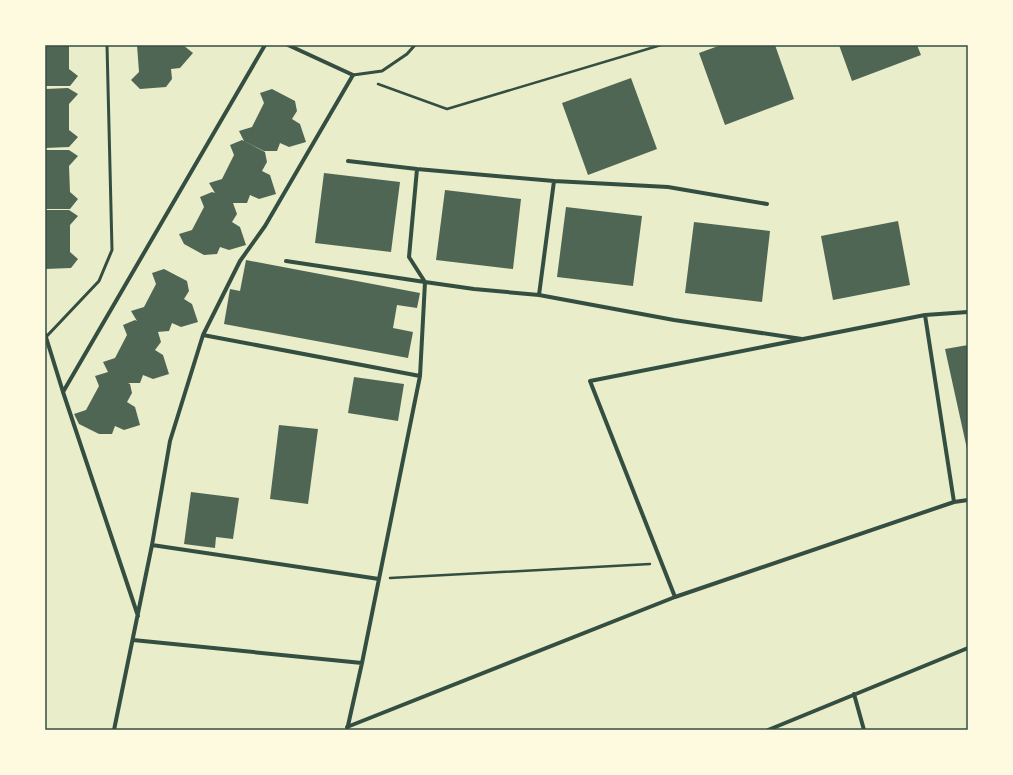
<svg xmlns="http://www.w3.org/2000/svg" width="1013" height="775" font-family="'IBM Plex Sans',sans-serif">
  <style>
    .building { fill: #4f6655 }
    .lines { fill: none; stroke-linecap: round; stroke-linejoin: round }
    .path { stroke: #344e41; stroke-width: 2.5 }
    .service { stroke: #344e41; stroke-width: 3 }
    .minor { stroke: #344e41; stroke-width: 4 }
    .neatline { fill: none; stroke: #344e41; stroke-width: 1.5 }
  </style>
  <rect width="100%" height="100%" fill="#e9edc9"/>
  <path class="building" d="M45,45H69V69L78,76L70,86H45Z
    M137,45H183L193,53L180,68L171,69L172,79L166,87L140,89L131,80L139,72Z
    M721,45H775L794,99L725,125L699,53Z
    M839,45H917L921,55L852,81Z
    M631,78L657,149L588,175L562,103Z
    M68,88L78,94L69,104V130L78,137L69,147L45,148V89Z
    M272,89L295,101L297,111L292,119L300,124L306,142L289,147L280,143L277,151H264L244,141L239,131L252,127L264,103L260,93Z
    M242,140L265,152L267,162L262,171L270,175L276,194L259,199L250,195L247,203H233L237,214L232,222L240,227L246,245L229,250L220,247L217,254L204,255L184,244L179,234L192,230L204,207L200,197L212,192L215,193L209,183L222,179L234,155L230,145Z
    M46,150H69L78,156L69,166L70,192L78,199L70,209H45Z
    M324,173L400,182L391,252L315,243Z
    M445,190L521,199L513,269L436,260Z
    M566,207L642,216L633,286L557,277Z
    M47,210H69L78,216L70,225V252L78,259L71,268L45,269V211Z
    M898,221L910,285L833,300L821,236Z
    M694,222L770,231L762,302L685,293Z
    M246,260L420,293L417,308L397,305L393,328L413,332L408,358L224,324L230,289L240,291Z
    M164,269L187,281L189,291L184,299L192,304L198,322L181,327L172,323L169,331L157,332H158L161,342L155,350L163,355L169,374L153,379L143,375L140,383H128L130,384L132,393L127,402L135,407L140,425L124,430L115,426L112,434H99L79,424L74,414L86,410L99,386L95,376L108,372L103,362L115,358L127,335L123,325L135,320L137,321L131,311L144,307L156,284L152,273Z
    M968,345V449H967L945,349Z
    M354,377L404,384L398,421L348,413Z
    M279,425L318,429L308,504L270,499Z
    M191,492L239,498L233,539L216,537L215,548L184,544Z"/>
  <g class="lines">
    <path class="path" d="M378,84L447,109L661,45
      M390,578L650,564"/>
    <path class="service" d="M353,75L382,71L407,54L415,45
      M46,337L99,281L112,250L107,45"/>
    <path class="minor" d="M348,161L417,169L554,181L668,187L767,204
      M286,261L425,282L409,257L417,169
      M539,295L554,181
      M925,315L968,312
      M45,334L63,392L138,616
      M203,335L420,376
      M63,392L265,45
      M152,545L379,579
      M675,597L590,381L925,315L954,502
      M133,640L362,663
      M854,694L864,730
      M347,727L675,597L954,502L968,500
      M114,730L152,545L170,441L203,335L240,261L265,226L353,75L288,45
      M347,730L362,663L420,376L425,282L474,289L539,295L674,320L802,339
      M768,730L968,648"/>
  </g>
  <rect width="1013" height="775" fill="none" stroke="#fefae0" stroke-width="92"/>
  <rect x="46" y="46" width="921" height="683" class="neatline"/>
</svg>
